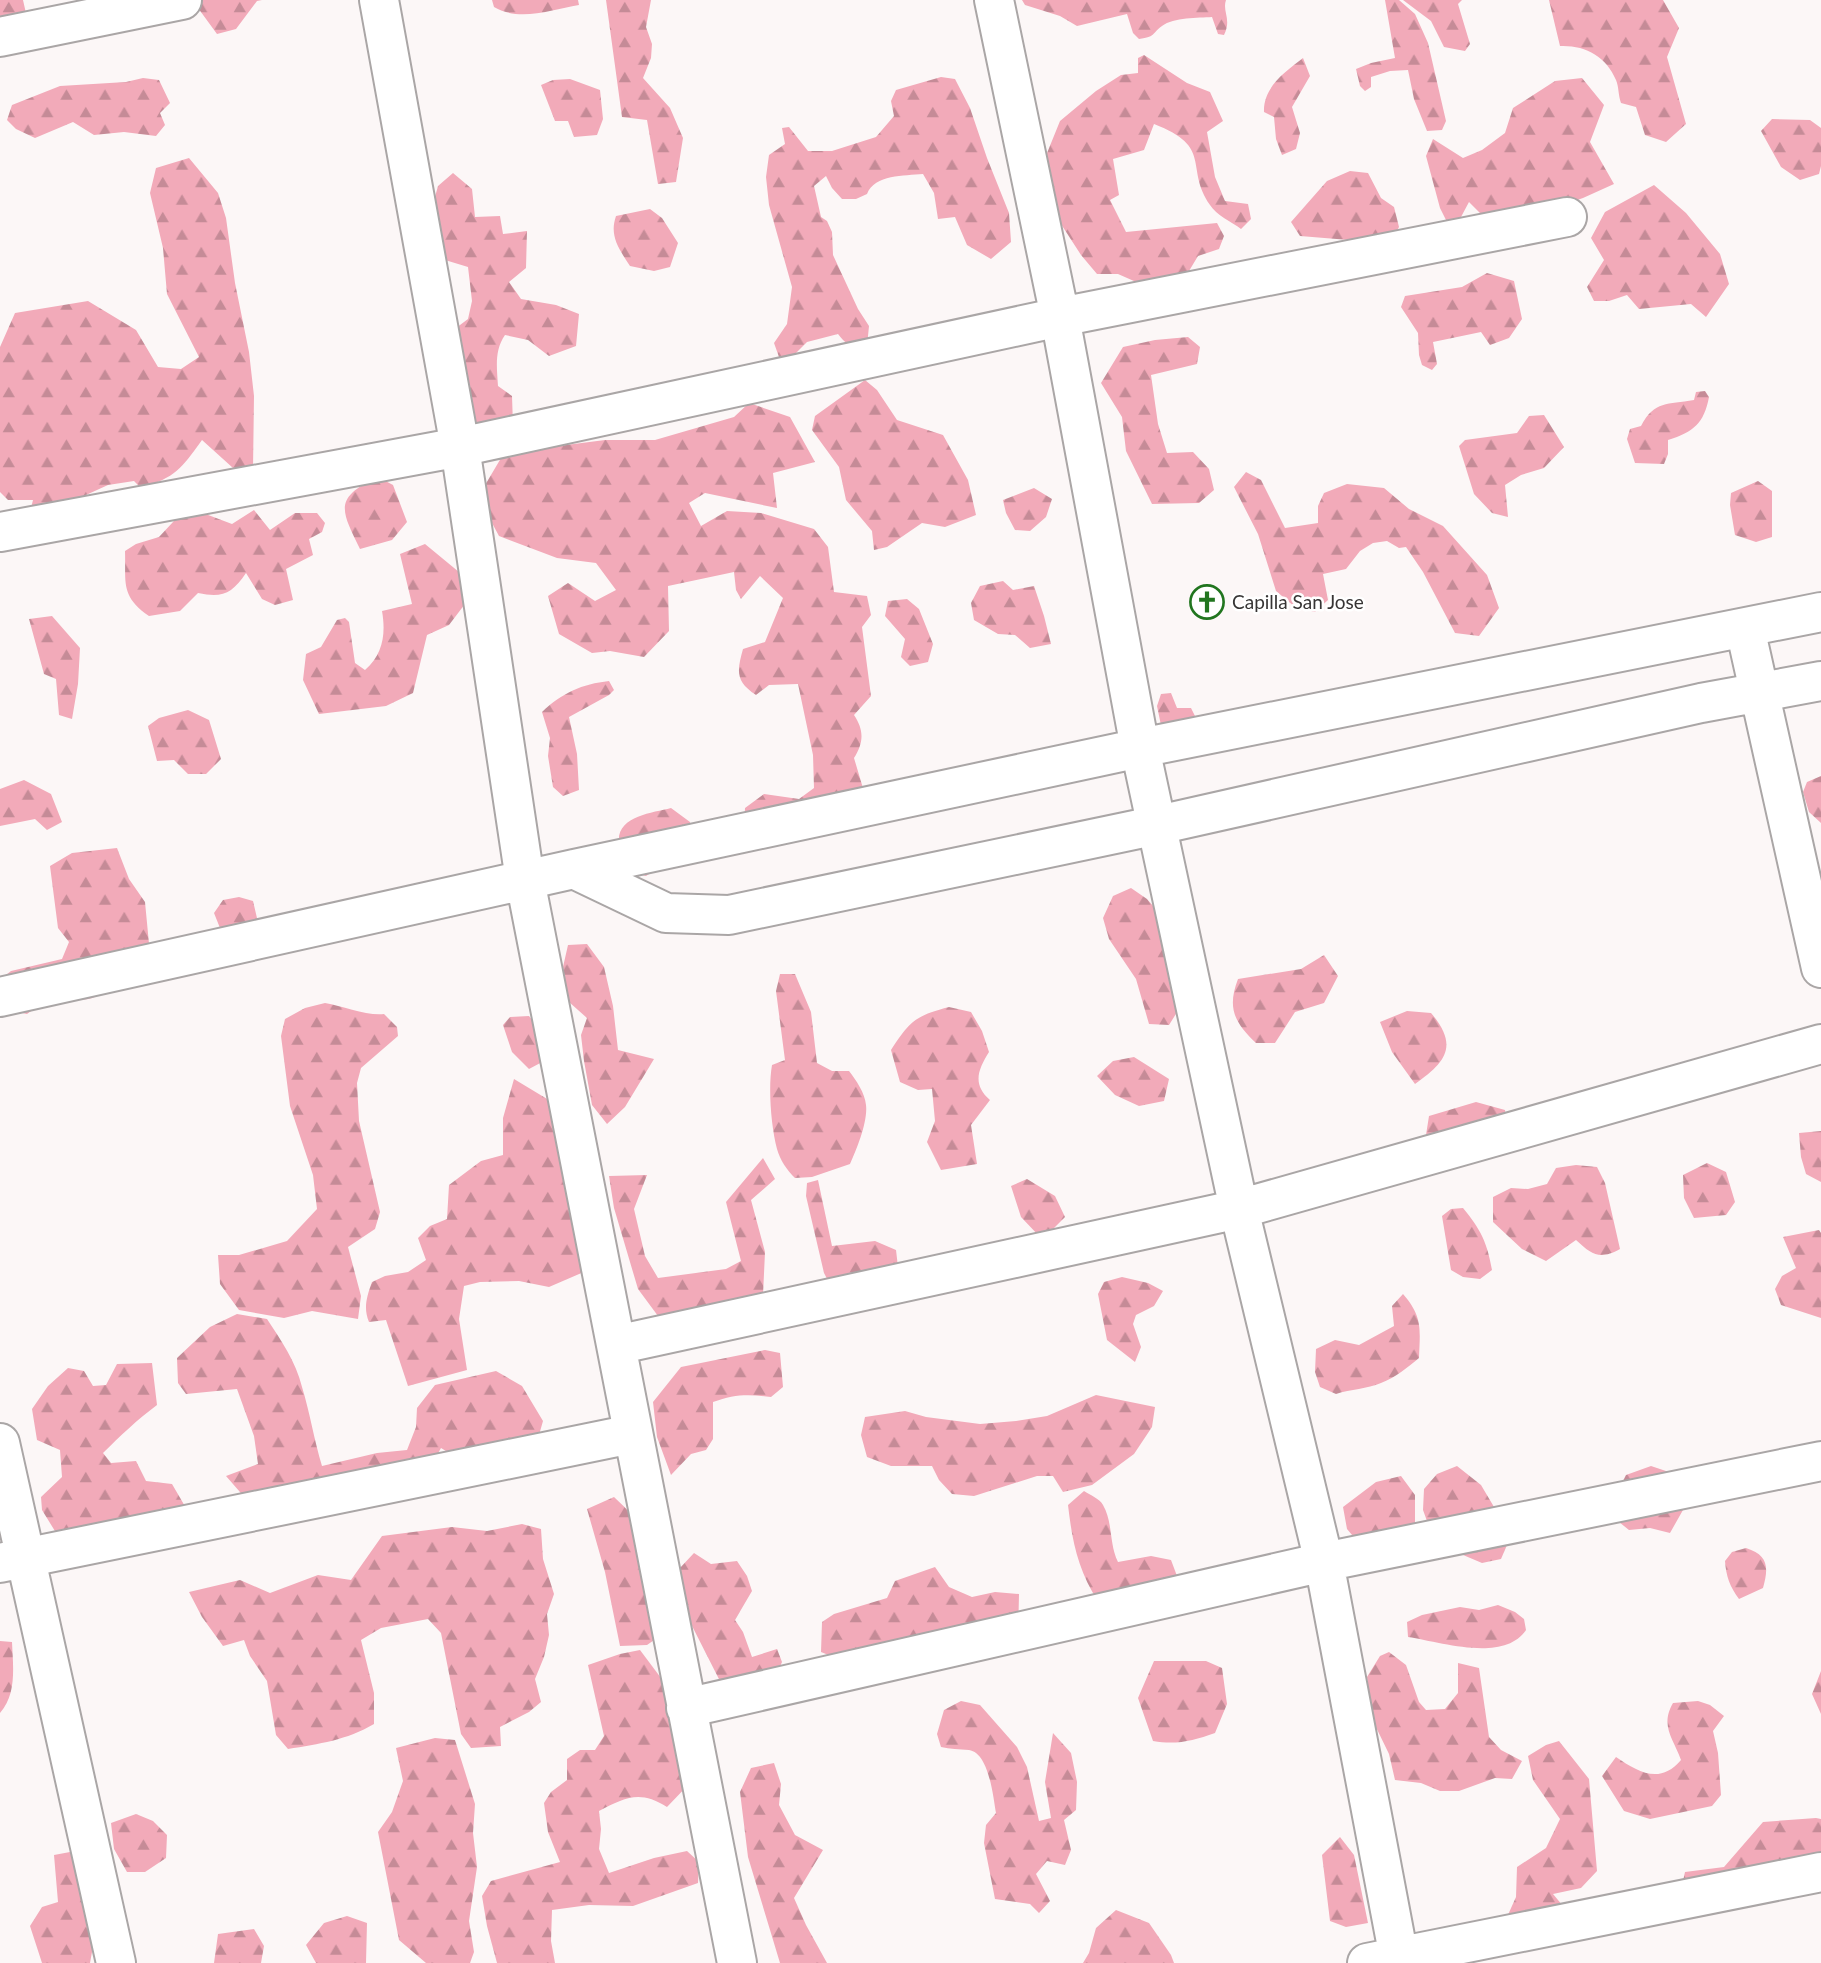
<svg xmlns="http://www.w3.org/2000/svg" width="1821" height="1963" font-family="Lato,sans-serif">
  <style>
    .forest { fill: url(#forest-firs) }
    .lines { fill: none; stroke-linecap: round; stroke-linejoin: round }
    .street-casing { stroke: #aaa6a6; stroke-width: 42 }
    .street { stroke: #fff; stroke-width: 38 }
    .labels { text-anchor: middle; stroke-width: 5; stroke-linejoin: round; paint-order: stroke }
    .poi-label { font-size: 19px; fill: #373535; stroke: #fff; text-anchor: start }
  </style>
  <defs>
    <pattern id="forest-firs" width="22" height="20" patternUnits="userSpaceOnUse" patternTransform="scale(1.75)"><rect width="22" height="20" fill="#f2aab9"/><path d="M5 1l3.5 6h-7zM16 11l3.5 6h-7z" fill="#c58b97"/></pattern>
  </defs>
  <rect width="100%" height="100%" fill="#fcf7f7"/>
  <path class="forest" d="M0,0H23L32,40L0,46Z
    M196,0H262L257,1L236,29L217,34L198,8Z
    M492,0H578L579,5C551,10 519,22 494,7Z
    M606,0H651L646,27L652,44L651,58L643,78L670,108L683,138L676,182L658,184L647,120L622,117Z
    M1022,0H1226C1222,12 1232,19 1224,35L1218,34L1212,17C1198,18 1174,17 1162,26C1150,35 1157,36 1139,39L1133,33L1127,14L1077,26L1060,16L1025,5Z
    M1385,0H1399L1415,14L1428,43L1446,121L1442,130L1427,131L1414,99L1408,70L1390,71L1371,77V87L1365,91L1360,86L1356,69L1371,63L1395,58Z
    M1403,0H1462L1458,4L1470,44L1465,51L1444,47L1431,21Z
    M1549,0H1663L1679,28L1667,57L1686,124L1666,142L1645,135L1636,107L1621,103C1618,95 1619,87 1616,80C1606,56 1585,45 1560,46Z
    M1144,55L1187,83L1210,92L1223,121L1207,132L1215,177L1225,201L1248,204L1251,219L1241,229C1232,222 1216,215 1210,205C1184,167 1214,147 1154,124L1144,150L1113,159L1119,195L1110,200L1126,232L1217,223L1224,236L1219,249L1198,256L1186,276L1143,285L1118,274H1097L1081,255L1059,221L1043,163L1060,121L1096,91L1121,75L1138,73V58Z
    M1303,58L1310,76L1292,107L1300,133L1296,149L1282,155L1276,139L1274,117L1264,112C1263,87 1285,72 1303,58Z
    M941,77L955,79L970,108L987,158L1009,213L1011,242L991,259L967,245L955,217L938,219L934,193L923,174C904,176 875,174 867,194L856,199H842L832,188L826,176L814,186L821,217L827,221L832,232L833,255L858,309L869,326L867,346C853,348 846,345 838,334L807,342L789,360L779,357L774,343L787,324L792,287L769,205L766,177L769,155L785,144L782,128L789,127L808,151H832L876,137L894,116L891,101L896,90Z
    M143,78L159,80L170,103L160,113L165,125L156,136L124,132L94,135L73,122L35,138L16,129L7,120L12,105L60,86L126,82Z
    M1582,78L1604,105L1590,142L1614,184L1583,198L1508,224L1480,213L1469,202L1461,217L1448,224L1440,208L1426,156L1433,139L1463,158L1482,150L1505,133L1513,108L1555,81Z
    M570,79L600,90L603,119L597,135L574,137L568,121H555L541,85L553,80Z
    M1772,119L1810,120L1821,128V166L1819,174L1800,180L1781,167L1761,131Z
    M189,158L218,193L226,218L235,283L249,352L254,396L253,469L242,478L233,468L202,440C181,469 176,477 141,488L134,481L108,485L86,495L70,523L29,516L33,500H8L0,492V347L15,313L88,301L136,330L158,367L181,369L199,357L167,294L163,248L150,193L156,168Z
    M1350,171L1368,173L1381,198L1394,207L1399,227L1393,238L1361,241L1300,236L1291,222L1327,181Z
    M453,173L472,189L475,217L500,216L503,234L527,231L526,268L509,282L521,299L556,305L579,314L576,346L549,356L528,340L505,335C494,351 497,368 498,386L512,396L513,425L484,430L467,412L452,331L468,319L472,301L468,267L445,260L433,204L438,186Z
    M1654,185L1686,213L1720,254L1729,284L1706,317L1691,304L1639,309L1627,295L1609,301H1594L1587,287L1604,260L1591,238L1605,212Z
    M650,209L662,218L678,243L670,267L654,271L630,266C619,249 609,236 616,216Z
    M1487,273L1514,281L1522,319L1509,338L1490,345L1481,332L1433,342L1437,364L1432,370L1422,365L1419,355L1418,333L1401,307L1405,296L1462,287Z
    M1188,337L1200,347L1197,364L1151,375L1158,424L1167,453L1193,452L1209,469L1214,490L1199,503L1152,504L1126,451L1122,417L1101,383L1123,347L1155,340Z
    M865,380L877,390L897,420L943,435L968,480L976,515L945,527L922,523L887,547L874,550L872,531L846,500L839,467L812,430L815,416Z
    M1705,391L1709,397C1704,423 1694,432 1668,440V454L1664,464L1635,463L1627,439L1630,429L1641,426C1655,400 1667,405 1694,400L1696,392Z
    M749,403L790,417L815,462L773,473L777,508L705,493L689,503L701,526L727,511L761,513L814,529L828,547L834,592L867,596L871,615L862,627L871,696L854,715C864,730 864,742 854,758L868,805L744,827L745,808L764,794L799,799L814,788L813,755L798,684L769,685L756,695C735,681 737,671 743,649L765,642L783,598L760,576L741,599L736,590L734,572L668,586L669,631L644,657L610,651L592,653L559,634L548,596L568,583L595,601L616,590L596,563L557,558L499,536L478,497L504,453L605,440H655L734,417Z
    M1544,415L1564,447L1544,468L1521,475L1505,485L1508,517L1492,513L1474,494L1459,446L1465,440L1517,433L1529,416Z
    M1246,472L1261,480L1285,528L1318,523V506L1324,493L1347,484L1384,488L1409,509L1443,526L1487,575L1499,608L1479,636L1455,633L1423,572L1406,547L1399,548L1387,541L1373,543L1360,551L1346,569L1323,574L1328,600L1315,612L1295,607L1276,591L1258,534L1234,487Z
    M378,477L393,485L407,522L392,540L360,549C341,510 333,498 378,477Z
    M1758,481L1772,491V537L1756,542L1735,535L1730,505L1731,493Z
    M1034,488L1052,499L1046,517L1030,531L1015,530L1006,513L1003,500Z
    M187,507L232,524L254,510L270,530L295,513H317L325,523L322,532L309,539L313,555L286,569L293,600L275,605L262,599L246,573C232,594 222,598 198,593L180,611L149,616C120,596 126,582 125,551L136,544L159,537Z
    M425,544L465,577L468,600L449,625L427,635L413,693L386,706L319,714L303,680L306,654L321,647L337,620L345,618L349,622L355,663L365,670C383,654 386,634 382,611L412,604L400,554Z
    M1003,581L1013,590L1034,586L1044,616L1051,644L1030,648L1015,635L998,634L974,620L971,603L980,586Z
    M907,599L919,609L933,644L928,662L910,666L901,657L905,639L885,616L888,601Z
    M52,616L80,648L78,684L72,719L59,715L56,679L44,674L29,619Z
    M609,681L614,690L609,695L569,717L577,754L579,790L563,796L553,787L548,756L550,738L542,712C562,693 582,684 609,681Z
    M1171,693L1177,708H1191L1198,722L1164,740L1157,706L1161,694Z
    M188,710L209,720L221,759L206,774H188L174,760L157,761L148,726L159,718Z
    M1821,776V823L1809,812L1803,792L1807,782Z
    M24,780L51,794L62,822L47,830L35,819L0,826V789Z
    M671,808L690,822L696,852L664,864L646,876L627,871C625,862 620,852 619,843C616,816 652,813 671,808Z
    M117,848L129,879L145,902L152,975L137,987L113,985C90,1005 81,1000 52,996L27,1014L8,1010L2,978L11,971L62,959L69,942L58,928L50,866L72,853Z
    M1131,888L1147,899L1167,922L1179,1009L1169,1025L1149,1024L1136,979L1109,939L1103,918L1113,896Z
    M239,897L253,901L260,931L228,948L214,913L223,900Z
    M587,944L604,967L613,1006L618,1050L654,1059L625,1107L607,1124L592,1105L584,1061L581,1035L587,1018L569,1002L563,967L568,945Z
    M1324,955L1338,976L1324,1003L1295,1012L1275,1043H1256C1234,1022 1227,1008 1238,979L1301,969Z
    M780,974H795L811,1012L817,1063L832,1071H849C856,1080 865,1093 866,1105C868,1121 857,1149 850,1164L812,1177L795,1178C787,1170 780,1160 777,1149C771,1126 768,1088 772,1065L785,1060L776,991Z
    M325,1003C343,1006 367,1016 384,1014L397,1027L398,1036L361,1068L357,1083L359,1121L380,1212L375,1229L348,1247L361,1296L358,1319L312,1311L284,1318L239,1310L220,1284L218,1255H239L287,1241L317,1209L313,1175L290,1106L281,1036L285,1019L305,1008Z
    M949,1007L971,1012L982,1031L989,1052C978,1070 972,1084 990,1100L971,1125L977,1164L941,1170L927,1142L935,1121L932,1089L918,1090L900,1082L891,1050C910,1021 915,1016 949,1007Z
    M1407,1011L1431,1013C1459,1046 1446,1062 1415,1084L1392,1052L1380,1022Z
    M529,1016L546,1038L544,1061L529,1069L512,1052L503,1025L510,1017Z
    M1134,1057L1169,1079L1164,1101L1139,1106L1115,1095L1097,1076L1113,1061Z
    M514,1079L567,1111L600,1265L549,1287L519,1281L480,1282L464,1286L459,1319L467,1370L408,1386L386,1320L369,1322C363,1308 367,1296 372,1282L385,1276L408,1272L426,1260L418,1238L430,1226L447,1219L449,1185L481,1161L503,1155V1118Z
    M1476,1102L1505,1110L1509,1143L1430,1159L1426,1135L1429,1116Z
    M1821,1131V1182L1806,1174L1801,1157L1799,1133Z
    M763,1158L775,1179L751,1200L765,1252L763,1295L658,1316L638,1289L614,1208L609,1176L647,1175L634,1209L645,1256L658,1278L726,1269L741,1261L726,1202Z
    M1707,1163L1726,1172L1735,1202L1726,1215L1694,1218L1684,1198L1683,1175Z
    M1576,1165L1597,1167L1605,1183L1620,1249C1600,1260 1592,1255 1576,1240L1546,1261L1522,1249L1493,1222V1197L1511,1188L1528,1189L1547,1184L1556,1168Z
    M1027,1179L1055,1196L1065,1217L1051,1231L1040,1237L1021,1217L1011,1186Z
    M818,1180L832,1246L875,1241L896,1250L898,1267L835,1294L824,1273L806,1196L807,1183Z
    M1463,1208C1481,1230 1487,1242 1492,1270L1480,1279L1463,1277L1451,1270L1442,1216L1451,1209Z
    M1819,1230L1821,1233V1318L1781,1305L1775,1289L1782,1276L1796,1268L1783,1237Z
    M1122,1277L1148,1283L1163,1291L1154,1306L1136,1315L1133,1324L1141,1347L1135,1362L1107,1340L1098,1294L1104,1282Z
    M1403,1294C1423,1317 1420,1329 1419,1358C1408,1367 1395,1378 1381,1383C1367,1389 1351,1389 1336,1394L1320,1387L1315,1372L1316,1349L1335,1340L1359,1345L1394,1326L1392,1306Z
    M237,1314L267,1319C281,1340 296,1362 302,1387C310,1413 314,1440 322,1466L377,1453L407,1450L416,1427L417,1408L435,1385L496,1371L522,1386L543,1421L535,1449L469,1465L441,1448L427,1473L253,1507L226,1476L258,1464L254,1436L237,1389L186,1394L178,1383L177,1358L210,1327Z
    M765,1350L780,1353L783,1387L771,1397C749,1394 734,1394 713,1402V1439L706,1450L691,1454L671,1475L657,1437L653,1402L681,1367Z
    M152,1363L157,1405C138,1419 120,1436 103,1453L111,1463L136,1461L146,1481L172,1484L186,1508L58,1536L42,1510L41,1497L62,1477L60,1450L37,1440L32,1409L48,1386L68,1368L84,1371L93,1386L106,1385L117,1364Z
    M1096,1395L1155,1407L1152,1427L1134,1454L1092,1485L1063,1492L1053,1476H1037L974,1496L952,1494L939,1480L932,1466H891L867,1457L861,1435L865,1417L905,1411L926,1417L980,1424L1016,1421L1047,1416Z
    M1457,1466L1481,1485L1497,1512L1513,1531L1501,1559L1482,1563L1456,1552L1431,1532L1423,1510L1424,1489L1437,1474Z
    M1651,1466L1672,1473L1683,1510L1670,1533L1650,1528L1629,1530L1619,1522L1612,1503L1626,1475Z
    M1401,1476L1415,1495V1528L1368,1554L1347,1529L1343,1507L1376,1482Z
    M1084,1491C1090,1495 1100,1499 1103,1505C1113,1522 1109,1544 1118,1562L1151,1556L1171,1560L1177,1576L1175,1600L1098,1601C1078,1571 1072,1540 1068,1505Z
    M614,1497L637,1519L660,1636L647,1645L620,1646L605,1572L587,1509Z
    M522,1524L541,1529L543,1559L554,1594L547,1614L549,1635L544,1657L535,1679L541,1702L529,1712L500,1727L501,1746L471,1748L461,1734L441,1633L428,1619L381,1628L361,1640L374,1693V1724C347,1740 319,1744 288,1749L276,1735L267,1681L250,1656L244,1640L223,1646L202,1617L189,1592L240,1580L270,1593L318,1575L351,1580L382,1536L452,1527L487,1531Z
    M1746,1548C1768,1555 1769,1567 1763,1588L1739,1599C1730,1587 1726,1576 1725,1561L1732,1552Z
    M694,1553L711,1564L737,1561L747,1576L752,1591L735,1620L743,1632L752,1657L777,1649L782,1662L770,1689H724L689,1620L679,1569Z
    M935,1567L949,1587L972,1597L995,1592L1019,1594L1018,1638L970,1654L943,1669L907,1671L846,1662L821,1652L822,1622L834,1614L887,1598L895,1581Z
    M1498,1605L1515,1612L1524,1619L1526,1630C1504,1663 1441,1642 1408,1637L1407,1622L1422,1615L1460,1607L1479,1610Z
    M0,1641L12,1642C13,1666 17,1694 0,1713Z
    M640,1650L667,1686L690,1783L667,1807C640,1790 626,1797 599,1811L601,1829L599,1849L609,1873L654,1858L687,1851L699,1862L698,1883L633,1906L589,1905L552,1910L551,1941L555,1963H497L487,1926L482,1896L491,1881L560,1862L548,1832L544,1803L551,1792L567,1780V1759L580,1750H595L604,1736L588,1665L620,1654Z
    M1389,1652L1406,1665L1419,1702L1426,1710L1445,1709L1458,1693V1663L1479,1668L1489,1737L1501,1750L1522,1761L1512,1779L1495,1778L1459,1791H1440L1421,1783L1395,1780L1389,1754L1372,1719L1367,1677L1380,1656Z
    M1154,1661H1206L1222,1668L1227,1704L1215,1733C1193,1741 1176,1745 1153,1741L1138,1698Z
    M1821,1671V1714L1812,1694Z
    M961,1701L980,1705L1017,1747L1027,1767L1039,1821L1051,1818L1045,1782L1053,1733L1071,1753L1077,1782L1076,1810L1064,1820L1071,1850L1065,1865L1047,1861L1036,1874L1050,1901L1039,1913L1030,1904L995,1899L984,1843L986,1825L996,1813C993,1796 989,1753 969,1750C959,1749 950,1749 941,1747L937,1734L944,1710Z
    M1698,1701L1710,1705L1724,1716L1713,1731L1718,1753L1721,1795L1712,1806L1650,1819L1624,1811L1602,1776L1616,1757C1638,1772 1660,1785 1681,1760C1673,1738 1660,1726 1673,1703Z
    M435,1738L455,1740L475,1804L473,1833L477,1867L469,1921L474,1952L470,1963H426L399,1940L378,1832L392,1812L403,1781L396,1748Z
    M1559,1741L1589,1779L1597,1871L1581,1888L1553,1894L1568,1912L1507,1917L1516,1897L1517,1867L1546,1848L1560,1819L1533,1780L1528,1756L1546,1745Z
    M774,1763L781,1784L779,1805L795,1835L823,1850L794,1898L806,1925L827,1963H780L748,1857L740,1792L751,1768Z
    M136,1814L153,1821L167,1835L166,1858L145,1872H127L114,1849L111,1823Z
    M1816,1818L1821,1819V1890H1681L1685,1872L1724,1867L1763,1822Z
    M1340,1837L1354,1855L1368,1923L1346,1927L1330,1921L1322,1855Z
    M70,1852L92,1865L94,1941L90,1963H42L30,1926L42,1907L58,1902L54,1855Z
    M1116,1910L1149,1923L1171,1955L1174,1963H1083L1089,1953L1096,1928Z
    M347,1916L367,1923L366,1963H316L306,1945L324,1923Z
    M254,1929L264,1946L261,1963H214L218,1934Z"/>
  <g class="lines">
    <g class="street-casing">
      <path id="street" d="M379,0L460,447L525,880L737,1963
        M994,0L1060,317L1140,748L1239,1209L1324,1562L1400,1963
        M0,37L182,0
        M0,532L460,447L1060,317L1567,217
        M1745,628L1821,968
        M574,869L666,913L729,915L1158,825L1701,703L1821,681
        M0,997L574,869L1140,748L1821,612
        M616,1345L1239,1209L1821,1044
        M0,1443L116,1963
        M0,1563L632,1434
        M686,1708L1324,1562L1821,1461
        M1367,1963L1821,1872"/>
    </g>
    <use href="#street" class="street"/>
  </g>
  <defs>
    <g id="church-ring" transform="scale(1.75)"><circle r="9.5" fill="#fff" stroke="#21751f" stroke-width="1.5"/><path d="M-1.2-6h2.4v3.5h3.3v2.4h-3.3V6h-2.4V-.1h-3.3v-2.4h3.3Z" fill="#21751f"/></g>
  </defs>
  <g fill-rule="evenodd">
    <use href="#church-ring" x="1207" y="602"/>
  </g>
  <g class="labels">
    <g class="poi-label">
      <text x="1232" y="609">Capilla San Jose</text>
    </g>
  </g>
</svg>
